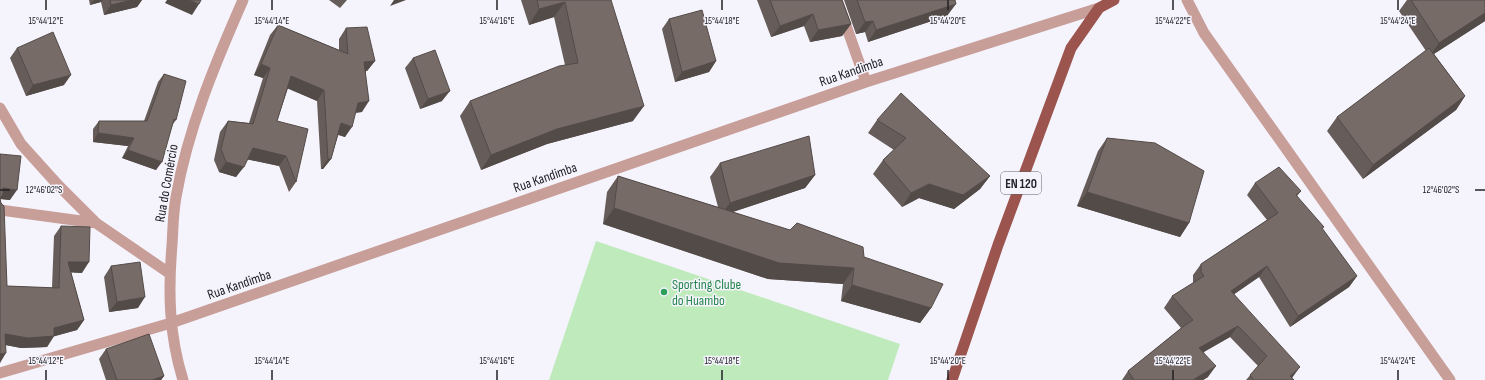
<svg xmlns="http://www.w3.org/2000/svg" width="1485" height="380" font-family="'Sofia Sans Condensed',sans-serif">
  <style>
    .green { fill: #bfeabc }
    .lines { fill: none; stroke-linecap: round; stroke-linejoin: round }
    .minor { stroke: #c89e99; stroke-width: 11 }
    .primary { stroke: #9b544e; stroke-width: 11 }
    .wall { fill: #665c59 }
    .shaded-wall { fill: #534b48 }
    .building { fill: #776b67; stroke: #534b48 }
    .ticks { fill: none; stroke: #232226; stroke-width: 1.5 }
    .leisure-dot { fill: #2e9e5b; stroke: #f5f4fd; stroke-width: 1.5 }
    .labels { text-anchor: middle; stroke-width: 3; stroke-linejoin: round; paint-order: stroke }
    .shield { fill: #f5f4fd; stroke: #626166; stroke-width: 1 }
    .shield-label { font-size: 13px; font-weight: bold; fill: #232226 }
    .street-label { font-size: 14px; fill: #232226; stroke: #f5f4fd }
    .leisure-label { font-size: 14px; fill: #27864d; stroke: #f5f4fd; text-anchor: start }
    .ticks-label { font-size: 10px; text-anchor: middle; fill: #232226; stroke: #f5f4fd; stroke-width: 3; stroke-linejoin: round; paint-order: stroke }
  </style>
  <rect width="100%" height="100%" fill="#f5f4fd"/>
  <path class="green" d="M596,241L900,344L888,380H549Z"/>
  <g class="lines">
    <path class="minor" d="M837,0L866,82
      M1187,0L1204,33L1450,380
      M0,108L21,144L58,185L96,223L169,273
      M0,210L96,223
      M0,373L171,323L866,82L1099,8
      M183,380C169,335 168,292 172,245C173,230 173,213 176,197C188,128 215,64 243,0"/>
    <path class="primary" d="M952,380L998,245L1071,48L1099,8L1114,0"/>
  </g>
  <path class="wall" d="M89,0H142L137,7L104,15L101,2L90,5Z
    M329,0H347L340,8Z
    M521,0H611L633,121L547,144L481,170L460,116L470,101L565,65L554,17L529,25Z
    M757,0H842L851,24L842,36L810,42L804,26L771,37Z
    M844,0H955L947,16L868,42L865,32L856,34Z
    M1407,0H1485V21L1434,54L1465,96L1456,110L1363,179L1327,131L1337,117L1426,51L1399,11Z
    M669,19L716,61L709,72L675,82L662,29Z
    M278,25L339,50V39L346,28L375,61L367,71H366L362,112L355,113L345,137L338,135L331,159L323,169H321L317,101L288,88L277,121L296,182L289,192L279,166L247,159L236,177L219,172L214,160L220,132L228,121L249,123L263,78L254,75L270,35Z
    M17,48L64,85L26,96L10,58Z
    M413,58L442,101L420,109L405,68Z
    M164,74L176,120L173,124L156,170L122,158L128,146L93,142V129L99,121H144L158,82Z
    M877,120L990,176L980,189L954,209L919,198L902,207L873,174L883,160L894,150L868,133Z
    M1107,138L1189,223L1180,237L1077,206L1098,151Z
    M0,154L10,200L1,199H0L7,286L52,288L54,236L61,226L82,273L71,272L84,320L77,330L54,336L47,347L21,348L6,345L0,363Z
    M720,163L815,175L805,188L733,212L864,257L931,308L920,323L841,301L843,284L768,279L603,224L607,192L618,176L718,207L710,177Z
    M1255,183L1301,191L1297,196L1322,229L1357,276L1349,287L1290,327L1259,277L1234,294L1294,380H1246L1258,366L1230,337L1204,352L1208,377L1203,380H1122L1128,371L1181,328L1164,308L1172,296L1193,283V275L1201,264L1267,220L1247,195Z
    M111,266L138,308L109,312L104,277Z
    M106,349L164,376L161,380H106L99,359Z"/>
  <path class="shaded-wall" d="M94,0H103L101,2L90,5Z
    M132,0H142L137,7L104,15L111,5Z
    M167,0H189L199,4L192,15L165,3Z
    M394,0H406L390,6Z
    M565,2L554,17L529,25L539,9Z
    M956,4L947,16L868,42L876,30Z
    M1485,13V21L1429,57L1439,43Z
    M813,14L804,26L771,37L780,26Z
    M873,21L865,32L856,34L865,22Z
    M851,24L842,36L810,42L818,30Z
    M375,61L367,71L357,72L364,62Z
    M716,61L709,72L675,82L682,72Z
    M261,64L270,68L263,78L254,75Z
    M71,75L64,85L26,96L33,85Z
    M291,76L324,90L317,101L284,87Z
    M450,91L442,101L420,109L428,99Z
    M1465,96L1456,110L1363,179L1373,165Z
    M369,101L362,112L350,113L358,103Z
    M644,106L633,121L547,144L481,170L491,155L557,129Z
    M341,123L352,127L345,137L334,133Z
    M98,133L134,138L128,146L93,142Z
    M253,148L286,156L279,166L245,159Z
    M128,150L162,162L156,170L122,158Z
    M328,159H331L323,169H321Z
    M226,162L244,167L236,177L219,172Z
    M815,175L805,188L720,216L730,203Z
    M990,176L980,189L954,209L919,198L902,207L911,193L929,184Z
    M3,188L17,190L10,200L0,199Z
    M1087,192L1189,223L1180,237L1077,206Z
    M614,208L854,268L843,284L768,279L603,224Z
    M68,262H89L82,273L61,272Z
    M1267,266L1259,277L1223,302L1231,291Z
    M1357,276L1349,287L1290,327L1298,316Z
    M852,285L931,308L920,323L841,301Z
    M145,297L138,308L109,312L117,302Z
    M84,320L77,330L52,337L54,336L47,347L21,348L0,344L5,334L54,328Z
    M1238,326L1230,337L1191,359L1199,348Z
    M6,353L0,363V354Z
    M1216,366L1208,377L1203,380H1193Z
    M1300,367L1292,378L1290,376Z
    M164,376L161,380H152Z"/>
  <path class="building" d="M110,0H132L111,5Z
    M189,0H201L199,4Z
    M537,0H611L644,106L557,129L491,155L470,101L559,66L578,63L565,2L539,9Z
    M770,0H842L851,24L818,30L813,14L780,26Z
    M857,0H955L956,4L876,30L873,21L865,22Z
    M1411,0H1485V13L1439,43Z
    M702,10L716,61L682,72L669,19Z
    M278,25L348,54L346,28L367,27L375,61L364,62L369,101L358,103L352,127L341,123L331,159H328L324,90L291,76L277,121L308,129L296,182L286,156L253,148L244,167L226,162L221,149L228,121L253,124L270,68L261,64Z
    M53,32L71,75L33,85L17,48Z
    M1429,48L1465,96L1373,165L1337,117Z
    M435,50L450,91L428,99L413,58Z
    M164,74L186,81L176,120L174,119L162,162L128,150L134,138L98,133L99,121H147Z
    M901,93L990,176L963,195L929,184L911,193L883,160L906,138L877,120Z
    M809,136L815,175L730,203L720,163Z
    M1107,138L1155,143L1204,171L1189,223L1087,192Z
    M0,154L21,156L17,190L3,188V194L0,199L1,203L4,206L7,286L59,288L61,226L90,227L89,262H68L84,320L54,328V336L28,338L5,334L6,353L0,354Z
    M1279,167L1301,191L1296,195L1324,227L1322,228L1357,276L1298,316L1267,266L1231,291L1300,367L1290,376L1294,380H1254L1250,375L1267,356L1238,326L1199,348L1216,366L1193,380H1134L1128,371L1184,326L1193,320L1172,296L1204,276L1201,272V264L1278,213L1255,183Z
    M618,176L790,230L797,223L863,247L864,257L943,284L931,308L852,285L854,268L779,263L614,208Z
    M140,262L145,297L117,302L111,266Z
    M149,334L164,376L152,380H117L106,349Z"/>
  <path class="ticks" d="M46,0V10M272,0V10M497,0V10M722,0V10M948,0V10M1173,0V10M1398,0V10M0,190H10M1475,190H1485M46,370V380M272,370V380M497,370V380M722,370V380M948,370V380M1173,370V380M1398,370V380"/>
  <circle class="leisure-dot" cx="664" cy="292" r="4"/>
  <g class="labels">
    <rect class="shield" x="1001" y="172" width="40" height="22" rx="3"/>
    <g class="shield-label">
      <text x="1021" y="188">EN 120</text>
    </g>
    <g class="street-label">
      <text transform="translate(851 71) rotate(-19)" y="5">Rua Kandimba</text>
      <text transform="translate(545 177) rotate(-19)" y="5">Rua Kandimba</text>
      <text transform="translate(166 183) rotate(-80)" y="5">Rua do Comércio</text>
      <text transform="translate(239 284) rotate(-19)" y="5">Rua Kandimba</text>
    </g>
    <g class="leisure-label">
      <text x="672" y="289">Sporting Clube<tspan x="672" dy="16">do Huambo</tspan></text>
    </g>
  </g>
  <g class="ticks-label">
    <text x="46" y="24">15°44'12"E</text>
    <text x="272" y="24">15°44'14"E</text>
    <text x="497" y="24">15°44'16"E</text>
    <text x="722" y="24">15°44'18"E</text>
    <text x="948" y="24">15°44'20"E</text>
    <text x="1173" y="24">15°44'22"E</text>
    <text x="1398" y="24">15°44'24"E</text>
    <text x="44" y="193">12°46'02"S</text>
    <text x="1441" y="193">12°46'02"S</text>
    <text x="46" y="364">15°44'12"E</text>
    <text x="272" y="364">15°44'14"E</text>
    <text x="497" y="364">15°44'16"E</text>
    <text x="722" y="364">15°44'18"E</text>
    <text x="948" y="364">15°44'20"E</text>
    <text x="1173" y="364">15°44'22"E</text>
    <text x="1398" y="364">15°44'24"E</text>
  </g>
</svg>
